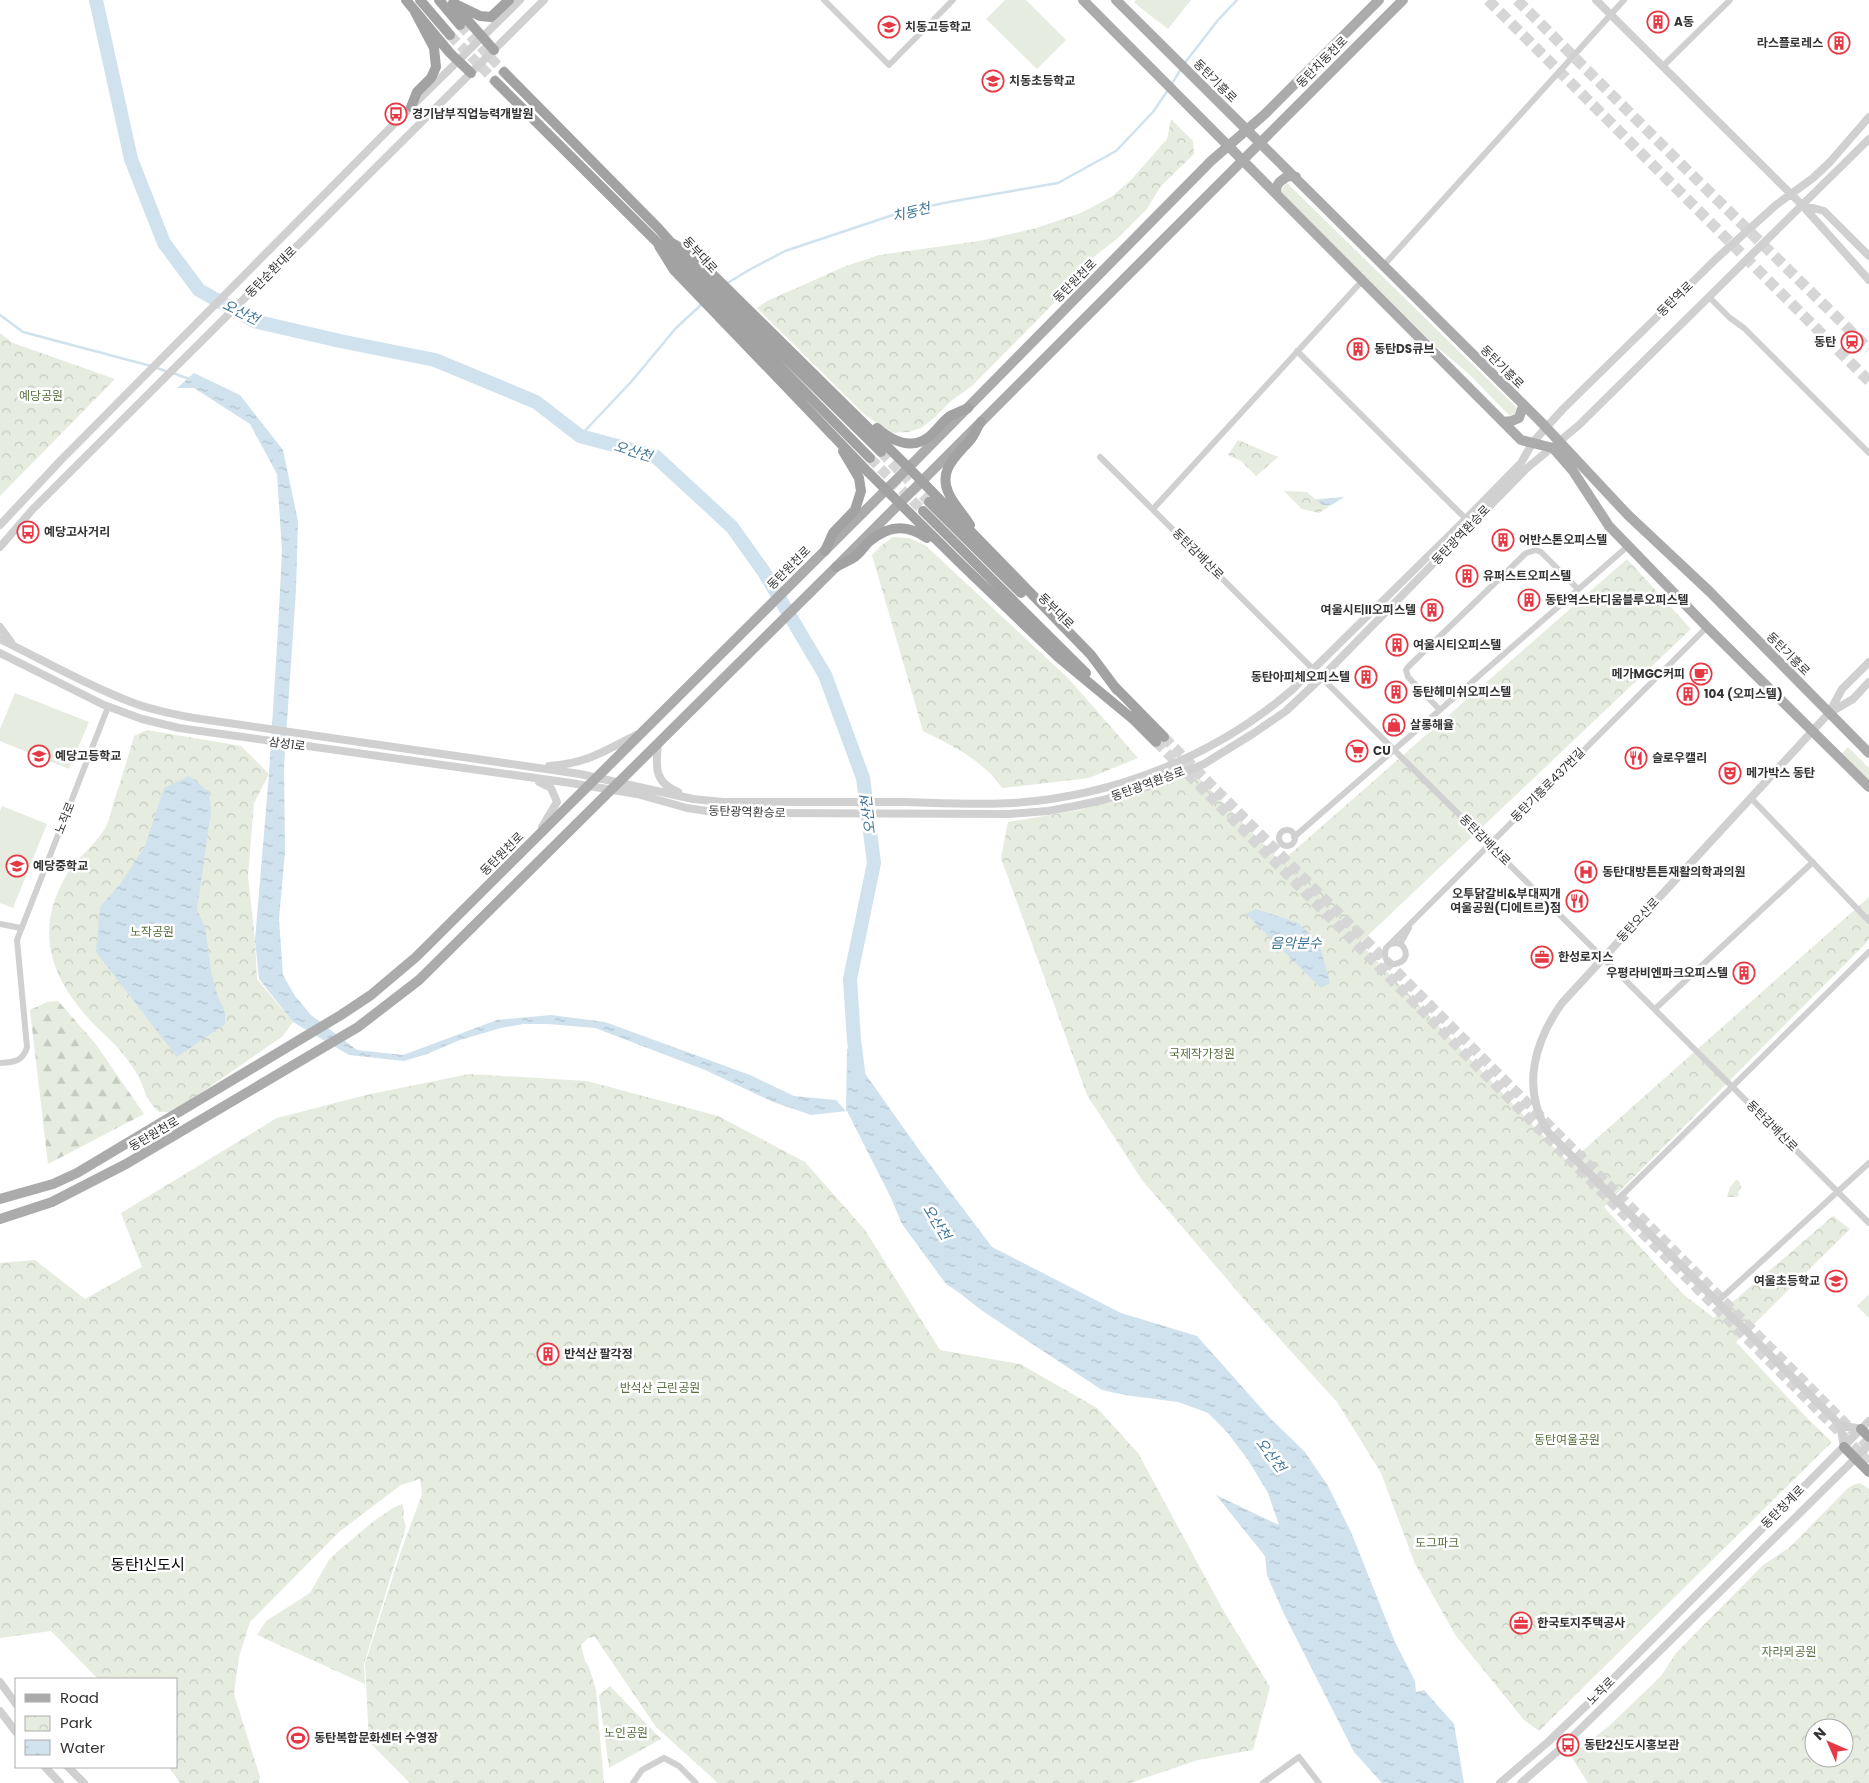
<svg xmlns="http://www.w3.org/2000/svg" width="1869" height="1783" font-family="Poppins,'Noto Sans KR',sans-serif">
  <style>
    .green { fill: #e6ecdf }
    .forest { fill: url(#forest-firs) }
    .park { fill: url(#park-crowns); fill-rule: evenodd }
    .water { fill: url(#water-ripples) }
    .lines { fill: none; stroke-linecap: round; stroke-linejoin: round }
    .stream { stroke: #cfe2ee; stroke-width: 2.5 }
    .river { stroke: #cfe2ee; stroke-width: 14 }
    .trunk-tunnel { stroke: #d6d6d6; stroke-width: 10; stroke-dasharray: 10 5; stroke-linecap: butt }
    .motorway-tunnel { stroke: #d6d6d6; stroke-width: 11; stroke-dasharray: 11 5.5; stroke-linecap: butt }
    .minor { stroke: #d0d0d0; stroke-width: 6 }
    .tertiary { stroke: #d0d0d0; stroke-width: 8 }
    .primary { stroke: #ababab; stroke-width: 10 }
    .trunk { stroke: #a2a2a2; stroke-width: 10 }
    .labels { text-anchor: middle; stroke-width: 5; stroke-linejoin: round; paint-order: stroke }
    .poi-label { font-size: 12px; font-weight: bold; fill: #333; stroke: #fff; text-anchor: start }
    .street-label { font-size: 12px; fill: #333; stroke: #fff }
    .park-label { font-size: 12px; fill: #56703f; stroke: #fff }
    .water-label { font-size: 14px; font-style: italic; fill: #3f7597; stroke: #fff }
    .quarter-label { font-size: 15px; fill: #000; stroke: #fff }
  </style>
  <defs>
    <pattern id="forest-firs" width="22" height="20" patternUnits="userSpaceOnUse" patternTransform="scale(1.25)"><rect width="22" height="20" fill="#e6ecdf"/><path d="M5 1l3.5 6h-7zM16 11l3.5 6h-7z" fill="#c6cbc0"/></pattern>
    <pattern id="park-crowns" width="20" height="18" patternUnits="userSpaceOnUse" patternTransform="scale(1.25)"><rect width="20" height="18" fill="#e6ecdf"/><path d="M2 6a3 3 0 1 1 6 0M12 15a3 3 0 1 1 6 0" fill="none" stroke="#c6cbc0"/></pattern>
    <pattern id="water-ripples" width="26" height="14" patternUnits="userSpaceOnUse" patternTransform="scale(1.25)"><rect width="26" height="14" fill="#cfe2ee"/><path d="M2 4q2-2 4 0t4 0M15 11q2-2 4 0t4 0" fill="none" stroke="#b2c2cd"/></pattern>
  </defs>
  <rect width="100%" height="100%" fill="#fff"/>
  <path class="green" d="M1005,0H1026L1066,40L1037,69L986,19Z
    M1136,0H1191L1168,29C1157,20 1145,12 1134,2Z
    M1287,183L1517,408L1518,414L1511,417L1468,373L1420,333L1281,195L1282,189Z
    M15,693L89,722L69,769L0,741V729Z
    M1848,747L1869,768V782L1841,754Z
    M2,806L47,824L13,908L0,903V811Z
    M1869,1294V1318L1857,1306Z"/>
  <path class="forest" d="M58,1001L95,1043L144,1114L48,1164L30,1010L47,1002Z"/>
  <path class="park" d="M1171,119L1193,141L1194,154L1161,186L1146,210L1117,239L1096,255L1075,276L1052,305L972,386L951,401L933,419L921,428L909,432L892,433L865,415L757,308L767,301L846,266L879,255L979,241L1033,229L1081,213L1111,197L1131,180L1167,139Z
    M0,333L13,343L115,379L0,496Z
    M1238,440L1278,457L1256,476L1241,461L1228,455Z
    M1284,491L1307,492L1315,499L1344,497L1319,513L1302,509Z
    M893,537L909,538L925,545L1069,679L1138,758L1089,778L1002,788C983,760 953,746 923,731L872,555L881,546Z
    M1627,559L1691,629L1360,943L1569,1163L1869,897V940L1604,1207L1683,1294L1714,1318L1833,1216L1850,1229L1736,1342L1809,1420L1832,1442L1539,1731L1524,1720L1456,1636L1415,1564L1381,1473L1337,1402L1249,1305L1142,1180L1087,1095L1001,858L1008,822L1079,810L1195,774L1281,862Z
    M147,730L241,746L269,774L254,803L248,876L255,940L257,979L293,1022L283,1036L173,1112H159C145,1099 146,1091 138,1076C134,1069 129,1061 123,1054C113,1041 100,1031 89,1019C48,973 35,928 67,874C78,856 98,844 107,824C111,816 112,806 115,798C122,778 128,757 134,736Z
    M469,1074L587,1081L718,1116L805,1162L865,1230L940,1350L1020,1364L1097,1408L1138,1453L1223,1610L1270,1687L1253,1750L1198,1760L1130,1783H718L656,1727L595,1637L588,1638L581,1645L585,1661L589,1667L596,1690L604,1783H410L369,1742L365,1664L400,1554L422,1494L420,1479L401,1485L339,1532L250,1622L239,1657L234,1694L260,1777L259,1783H180L169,1767H176V1679H98L51,1631L0,1638V1263L35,1260L85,1299L142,1267L121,1213L277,1118L366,1095Z
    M1736,1180L1739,1181C1740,1186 1743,1187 1738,1192L1739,1195L1737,1197H1727L1730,1187Z
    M1860,1483L1869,1489V1783H1588L1571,1756L1609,1726L1661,1676L1676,1653L1763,1565L1790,1547L1847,1489L1853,1485ZM1814,1728H1844V1758H1814Z
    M402,1504L404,1510L403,1517L406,1527L364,1664L365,1684L257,1635L266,1621L310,1593L329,1560L336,1553L375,1520L393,1508Z
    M610,1686L661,1739L609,1768L599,1695Z"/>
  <path class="water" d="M194,373L240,395L283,450L298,521L296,590L284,766L285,852L279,919L283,975L295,996L311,1015L357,1050L403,1055L497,1020L551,1015L605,1022L750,1075L794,1096L836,1100L846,1111L847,1048L922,1154L992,1247L1121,1313L1197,1336L1270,1418L1305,1452L1328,1486L1351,1532L1395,1642L1415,1681L1416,1692L1424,1690L1454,1724L1464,1783H1382L1354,1752L1284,1614L1267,1575L1265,1556L1216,1495L1279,1525L1268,1493L1248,1460L1227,1432L1208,1413L1178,1402L1125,1395L1102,1390L981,1310L961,1294L946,1284L902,1224L891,1198L847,1111L811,1115L773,1102L705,1070L595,1028L548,1024H523L501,1028L460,1040L427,1054L404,1061L349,1055L293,1022L259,979L255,940L269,774L278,629L282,551L277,474L250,424L194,388H177Z
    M1344,497L1331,505H1322L1317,500Z
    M189,776L209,792L211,811L197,910L205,927L211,971L217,994L225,1013V1024L177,1057L96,952L100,907L121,883L145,846L164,788Z
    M1256,909L1298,923L1319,943L1330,983L1321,988L1246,914Z"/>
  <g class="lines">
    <path class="stream" d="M1184,64L1218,20L1237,0
      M1171,85L1181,69
      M726,284L749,270L785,251L905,211L949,202L1058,183L1116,151L1153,112L1168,90
      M0,315L23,332L151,366
      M157,368L168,372
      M173,373L189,379
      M580,436L631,382L676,328L702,304"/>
    <path class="river" d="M96,0L131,159L164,243L199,290L254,321L340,341L435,360L536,402L580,436L655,456L732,527L764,572L825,675L863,778L874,863L850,979L854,1040L859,1079"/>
    <path class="trunk-tunnel" d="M460,25L504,72
      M450,35L495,81
      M881,452L929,502
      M870,458L923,511
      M1164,737L1869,1447
      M1156,742L1869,1462"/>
    <path class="motorway-tunnel" d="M1488,0L1869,381
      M1517,0L1682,165L1869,349"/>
    <path class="minor" d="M824,0L889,65L953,0
      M1663,66L1730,0
      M1384,265L1624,0
      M1709,297L1730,318L1744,328L1869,453
      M1297,351L1466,519
      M1100,457L1869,1223
      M1153,509L1362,281
      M1440,710L1408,677L1406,670L1408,667L1526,553L1536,550L1541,552L1578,589
      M1751,798L1869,921
      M1279 838a8 8 0 1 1 16 0a8 8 0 1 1-16 0Z
      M1294,837L1628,546
      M0,924L21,928
      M1390,944C1395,943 1401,942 1404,948C1414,965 1379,973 1386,948L1707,627
      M1400,944L1409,928
      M1655,1009L1813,862
      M0,1063C13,1062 23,1062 27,1047L17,940L108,707
      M1616,1201L1869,952
      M1717,1302L1869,1163
      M633,1783L642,1770L664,1758L679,1766L696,1783
      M1263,1783L1299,1757L1319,1783"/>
    <path class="tertiary" d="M1596,0L1802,205L1869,280
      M1802,205L1824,211L1869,256
      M0,525L62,459L411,107L520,0
      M0,547L33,509L544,0
      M0,627L11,642
      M0,639C43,660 86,685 131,702C151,710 172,714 194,718L580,774L693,799L723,802C783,802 844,802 904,802C941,803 978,805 1014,803C1115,796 1216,756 1293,689L1466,519L1521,463L1533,442L1563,409L1717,258L1776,205L1813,178L1830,162L1869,117
      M0,653L104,705L142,719L179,728L571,783L637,794L687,808L707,811L757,813L1008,814L1048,811L1075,806L1103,800L1156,784L1204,764L1254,733L1286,711L1322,677L1526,469L1579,425L1869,139
      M1831,712L1853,699L1869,682
      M658,743C656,765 653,782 678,792
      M549,766C585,764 605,751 636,735
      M539,782L551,788L557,802L542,827
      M1840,1425L1844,1447
      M1861,1429L1840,1425L1548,1132C1521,1089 1534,1042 1562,1003L1829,713L1842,689L1869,662
      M0,1682L16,1704
      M0,1711L16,1732
      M45,1767L60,1783
      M68,1767L84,1783
      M1500,1783L1548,1742L1590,1702L1869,1421
      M1521,1783L1558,1751L1869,1445"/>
    <path class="primary" d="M1083,0L1521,440L1553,448L1573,471L1609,526L1707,627L1869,787
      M1116,0L1540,421L1628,515L1709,591L1869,753
      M1277,195C1274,185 1280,181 1288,176L1296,177
      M1503,422L1512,421L1519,418L1523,406
      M0,1199L53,1184L77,1173L341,1015L371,995L416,957L914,462L1211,161L1265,114L1379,0
      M0,1219L52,1202L126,1164L358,1027L419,980L836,567L1403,0"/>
    <path class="trunk" d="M406,0L450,53L471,73
      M420,0L450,35
      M439,0L460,25
      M453,3L480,16L491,17L509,0
      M455,6L494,50
      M504,72L659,229L688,262L881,452
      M495,81L681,266L870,458
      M411,107L417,92L431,78L436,67L434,48L415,12
      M672,243L693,255L909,468L1091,655L1117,690
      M659,246L674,270L867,471L959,562L1058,657L1134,720
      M877,428C892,441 912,451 930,436C937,430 942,422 950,416C955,413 962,411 968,408
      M929,502L1021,593
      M923,511L1086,673
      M970,525C964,515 955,506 950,496C936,470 957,456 971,439C975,434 977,427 981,422
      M825,551L833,533L855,510L861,491L859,478L843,451
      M836,567C841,564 848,561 853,558C860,554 864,546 870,541C889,525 907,524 927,538
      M1114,686L1164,737
      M1130,716L1156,742
      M1861,1429L1869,1437
      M1844,1447L1869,1472"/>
  </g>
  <defs>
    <g id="building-ring" transform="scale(1.125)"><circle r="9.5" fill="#fff" stroke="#e63946" stroke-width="1.5"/><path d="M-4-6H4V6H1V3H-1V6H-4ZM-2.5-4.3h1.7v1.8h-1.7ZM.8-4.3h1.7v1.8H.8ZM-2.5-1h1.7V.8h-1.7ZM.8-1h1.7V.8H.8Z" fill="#e63946"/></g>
    <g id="school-ring" transform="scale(1.125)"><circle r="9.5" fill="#fff" stroke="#e63946" stroke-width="1.5"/><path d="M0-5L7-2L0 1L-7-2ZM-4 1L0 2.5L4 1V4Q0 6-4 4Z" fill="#e63946"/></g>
    <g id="bus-ring" transform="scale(1.125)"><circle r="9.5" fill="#fff" stroke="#e63946" stroke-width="1.5"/><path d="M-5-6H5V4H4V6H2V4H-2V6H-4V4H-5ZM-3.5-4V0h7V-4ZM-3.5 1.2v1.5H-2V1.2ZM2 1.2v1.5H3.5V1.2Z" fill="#e63946"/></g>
    <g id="station-ring" transform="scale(1.125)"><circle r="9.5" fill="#fff" stroke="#e63946" stroke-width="1.5"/><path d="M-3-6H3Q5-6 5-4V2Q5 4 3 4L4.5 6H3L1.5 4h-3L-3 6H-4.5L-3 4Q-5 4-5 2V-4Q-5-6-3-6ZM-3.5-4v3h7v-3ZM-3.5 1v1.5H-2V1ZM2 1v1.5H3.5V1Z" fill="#e63946"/></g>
    <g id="cafe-ring" transform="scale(1.125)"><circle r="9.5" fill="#fff" stroke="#e63946" stroke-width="1.5"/><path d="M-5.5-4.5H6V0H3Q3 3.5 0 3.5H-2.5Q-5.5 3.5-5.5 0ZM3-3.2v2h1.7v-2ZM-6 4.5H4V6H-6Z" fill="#e63946"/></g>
    <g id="shop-ring" transform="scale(1.125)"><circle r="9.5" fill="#fff" stroke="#e63946" stroke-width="1.5"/><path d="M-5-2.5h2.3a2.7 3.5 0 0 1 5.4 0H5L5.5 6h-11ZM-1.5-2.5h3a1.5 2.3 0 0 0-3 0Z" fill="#e63946"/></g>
    <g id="supermarket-ring" transform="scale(1.125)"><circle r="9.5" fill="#fff" stroke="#e63946" stroke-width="1.5"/><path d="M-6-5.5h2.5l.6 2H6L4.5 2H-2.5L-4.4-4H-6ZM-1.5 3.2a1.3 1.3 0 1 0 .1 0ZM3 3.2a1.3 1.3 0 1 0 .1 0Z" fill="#e63946"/></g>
    <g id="restaurant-ring" transform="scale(1.125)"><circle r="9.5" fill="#fff" stroke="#e63946" stroke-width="1.5"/><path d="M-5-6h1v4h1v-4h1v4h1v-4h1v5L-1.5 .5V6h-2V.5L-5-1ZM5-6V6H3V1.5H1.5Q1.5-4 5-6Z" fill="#e63946"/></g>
    <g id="theatre-ring" transform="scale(1.125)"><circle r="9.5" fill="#fff" stroke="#e63946" stroke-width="1.5"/><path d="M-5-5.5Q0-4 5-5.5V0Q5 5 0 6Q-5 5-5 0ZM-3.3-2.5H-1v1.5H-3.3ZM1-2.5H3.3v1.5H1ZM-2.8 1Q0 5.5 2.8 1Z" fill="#e63946"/></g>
    <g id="hospital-ring" transform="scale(1.125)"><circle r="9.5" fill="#fff" stroke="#e63946" stroke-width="1.5"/><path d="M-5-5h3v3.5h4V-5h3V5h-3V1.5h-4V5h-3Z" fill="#e63946"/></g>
    <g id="office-ring" transform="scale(1.125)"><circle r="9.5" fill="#fff" stroke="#e63946" stroke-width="1.5"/><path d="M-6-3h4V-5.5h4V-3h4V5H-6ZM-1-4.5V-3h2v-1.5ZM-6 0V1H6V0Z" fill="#e63946"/></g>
    <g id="stadium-ring" transform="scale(1.125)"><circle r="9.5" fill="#fff" stroke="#e63946" stroke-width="1.5"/><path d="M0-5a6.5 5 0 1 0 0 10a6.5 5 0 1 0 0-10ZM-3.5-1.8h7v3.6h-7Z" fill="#e63946"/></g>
  </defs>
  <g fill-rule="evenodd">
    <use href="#building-ring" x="1658" y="22"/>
    <use href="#school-ring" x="889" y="27"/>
    <use href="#building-ring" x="1839" y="43"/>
    <use href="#school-ring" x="993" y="81"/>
    <use href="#bus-ring" x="396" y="114"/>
    <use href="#station-ring" x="1852" y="342"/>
    <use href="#building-ring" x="1358" y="349"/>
    <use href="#bus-ring" x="28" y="532"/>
    <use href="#building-ring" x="1503" y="540"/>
    <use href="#building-ring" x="1467" y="576"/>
    <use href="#building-ring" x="1529" y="600"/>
    <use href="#building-ring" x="1432" y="610"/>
    <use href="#building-ring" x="1397" y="645"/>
    <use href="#cafe-ring" x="1701" y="674"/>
    <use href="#building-ring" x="1366" y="677"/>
    <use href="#building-ring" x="1396" y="692"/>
    <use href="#building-ring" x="1688" y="694"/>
    <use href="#shop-ring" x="1394" y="725"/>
    <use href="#supermarket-ring" x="1357" y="751"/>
    <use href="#school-ring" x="39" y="756"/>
    <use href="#restaurant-ring" x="1636" y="758"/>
    <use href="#theatre-ring" x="1730" y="773"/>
    <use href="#school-ring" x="17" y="866"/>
    <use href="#hospital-ring" x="1586" y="872"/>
    <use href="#restaurant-ring" x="1577" y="901"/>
    <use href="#office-ring" x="1542" y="957"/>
    <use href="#building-ring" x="1744" y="973"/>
    <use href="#school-ring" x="1836" y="1281"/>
    <use href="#building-ring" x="548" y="1354"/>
    <use href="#office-ring" x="1521" y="1623"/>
    <use href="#stadium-ring" x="298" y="1738"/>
    <use href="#bus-ring" x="1568" y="1745"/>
  </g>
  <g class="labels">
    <g class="poi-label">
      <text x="1674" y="26">A동</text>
      <text x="905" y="31">치동고등학교</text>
      <text x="1823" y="47" text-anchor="end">라스플로레스</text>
      <text x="1009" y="85">치동초등학교</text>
      <text x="412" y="118">경기남부직업능력개발원</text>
      <text x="1836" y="346" text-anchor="end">동탄</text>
      <text x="1374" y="353">동탄DS큐브</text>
      <text x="44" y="536">예당고사거리</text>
      <text x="1519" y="544">어반스톤오피스텔</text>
      <text x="1483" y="580">유퍼스트오피스텔</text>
      <text x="1545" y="604">동탄역스타디움블루오피스텔</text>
      <text x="1416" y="614" text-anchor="end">여울시티II오피스텔</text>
      <text x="1413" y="649">여울시티오피스텔</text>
      <text x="1685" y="678" text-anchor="end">메가MGC커피</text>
      <text x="1350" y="681" text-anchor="end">동탄아피체오피스텔</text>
      <text x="1412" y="696">동탄헤미쉬오피스텔</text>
      <text x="1704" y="698">104 (오피스텔)</text>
      <text x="1410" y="729">살롱해율</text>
      <text x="1373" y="755">CU</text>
      <text x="55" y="760">예당고등학교</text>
      <text x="1652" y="762">슬로우캘리</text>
      <text x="1746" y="777">메가박스 동탄</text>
      <text x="33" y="870">예당중학교</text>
      <text x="1602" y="876">동탄대방튼튼재활의학과의원</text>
      <text x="1561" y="898" text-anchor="end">오투닭갈비&amp;부대찌개<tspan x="1561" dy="14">여울공원(디에트르)점</tspan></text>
      <text x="1558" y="961">한성로지스</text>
      <text x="1728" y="977" text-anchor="end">우평라비엔파크오피스텔</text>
      <text x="1820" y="1285" text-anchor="end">여울초등학교</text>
      <text x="564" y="1358">반석산 팔각정</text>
      <text x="1537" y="1627">한국토지주택공사</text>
      <text x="314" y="1742">동탄복합문화센터 수영장</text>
      <text x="1584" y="1749">동탄2신도시홍보관</text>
    </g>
    <g class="street-label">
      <text transform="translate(1322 62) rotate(-45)" y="4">동탄치동천로</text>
      <text transform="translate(1215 81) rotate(45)" y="4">동탄기흥로</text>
      <text transform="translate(700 255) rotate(47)" y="4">동부대로</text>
      <text transform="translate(271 272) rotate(-45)" y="4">동탄순환대로</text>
      <text transform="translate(1075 281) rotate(-45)" y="4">동탄원천로</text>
      <text transform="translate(1675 299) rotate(-44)" y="4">동탄역로</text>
      <text transform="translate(1502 367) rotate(45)" y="4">동탄기흥로</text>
      <text transform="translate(1461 535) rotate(-46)" y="4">동탄광역환승로</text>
      <text transform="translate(1198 554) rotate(45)" y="4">동탄감배산로</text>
      <text transform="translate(789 568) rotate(-45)" y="4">동탄원천로</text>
      <text transform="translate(1056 611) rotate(45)" y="4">동부대로</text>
      <text transform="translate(1788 654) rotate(45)" y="4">동탄기흥로</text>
      <text transform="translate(287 744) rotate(8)" y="4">삼성1로</text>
      <text transform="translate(1148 784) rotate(-20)" y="4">동탄광역환승로</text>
      <text transform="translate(1548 785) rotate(-45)" y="4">동탄기흥로437번길</text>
      <text transform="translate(747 812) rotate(2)" y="4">동탄광역환승로</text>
      <text transform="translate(65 818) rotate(-68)" y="4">노작로</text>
      <text transform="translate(1485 840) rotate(45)" y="4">동탄감배산로</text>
      <text transform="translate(502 854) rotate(-45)" y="4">동탄원천로</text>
      <text transform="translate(1638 920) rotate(-47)" y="4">동탄오산로</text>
      <text transform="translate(1772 1126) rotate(45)" y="4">동탄감배산로</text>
      <text transform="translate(154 1134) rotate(-30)" y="4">동탄원천로</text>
      <text transform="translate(1783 1507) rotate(-45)" y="4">동탄청계로</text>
      <text transform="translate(1601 1691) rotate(-45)" y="4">노작로</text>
    </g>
    <g class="park-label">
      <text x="41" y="400">예당공원</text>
      <text x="152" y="936">노작공원</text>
      <text x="1202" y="1058">국제작가정원</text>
      <text x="660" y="1392">반석산 근린공원</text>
      <text x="1567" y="1444">동탄여울공원</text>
      <text x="1437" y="1547">도그파크</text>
      <text x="1789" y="1656">자라뫼공원</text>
      <text x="626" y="1737">노인공원</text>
    </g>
    <g class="water-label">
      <text transform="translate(911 212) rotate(-14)" y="5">치동천</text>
      <text transform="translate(241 312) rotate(26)" y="5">오산천</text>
      <text transform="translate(633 451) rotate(17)" y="5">오산천</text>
      <text transform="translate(868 815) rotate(-97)" y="5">오산천</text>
      <text x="1296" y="948">음악분수</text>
      <text transform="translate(937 1222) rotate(58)" y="5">오산천</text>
      <text transform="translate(1271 1455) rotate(52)" y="5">오산천</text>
    </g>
    <g class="quarter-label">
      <text x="148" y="1570">동탄1신도시</text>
    </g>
  </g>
  <rect x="15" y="1678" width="162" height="90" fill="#ffffff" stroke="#adadad"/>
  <rect x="25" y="1694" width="25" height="8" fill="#ababab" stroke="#adadad"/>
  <text x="60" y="1703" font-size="15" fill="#333333">Road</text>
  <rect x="25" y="1716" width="25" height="15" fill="url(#park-crowns)" stroke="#adadad"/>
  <text x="60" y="1728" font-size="15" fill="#333333">Park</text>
  <rect x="25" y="1740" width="25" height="15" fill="url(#water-ripples)" stroke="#adadad"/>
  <text x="60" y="1753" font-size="15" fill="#333333">Water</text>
  <g transform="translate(1829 1743) rotate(315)"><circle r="24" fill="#ffffff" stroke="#adadad"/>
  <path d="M0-4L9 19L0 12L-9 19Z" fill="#e63946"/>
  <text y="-8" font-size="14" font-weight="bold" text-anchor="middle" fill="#333333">N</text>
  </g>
</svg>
